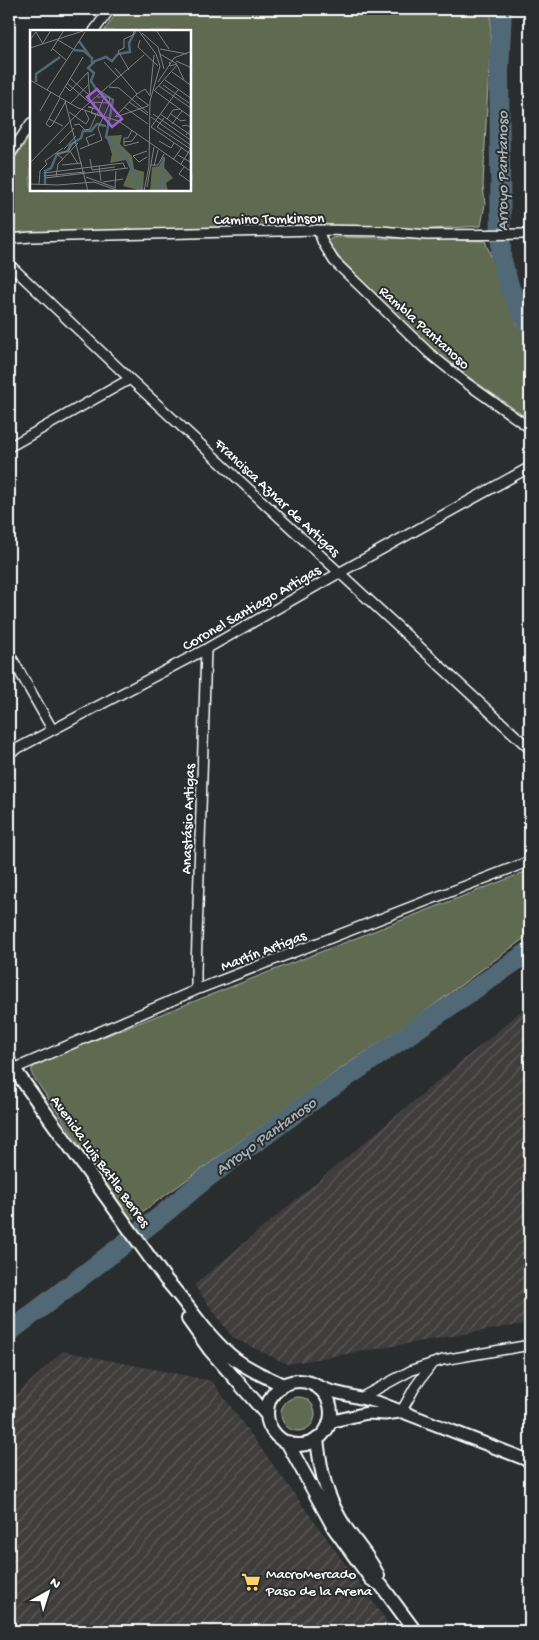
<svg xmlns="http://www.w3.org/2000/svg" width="539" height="1640" font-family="'Gochi Hand',sans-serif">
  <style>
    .industrial { fill: url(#industrial-furrows) }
    .green { fill: #606a51; stroke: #b0b4a8 }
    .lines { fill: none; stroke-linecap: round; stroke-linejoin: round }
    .river { stroke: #516876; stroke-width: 20 }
    .minor-casing { stroke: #fff; stroke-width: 12 }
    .tertiary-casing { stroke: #fff; stroke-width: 15 }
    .secondary-casing { stroke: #fff; stroke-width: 16 }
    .minor { stroke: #2a2d2e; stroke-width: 9 }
    .tertiary { stroke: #2a2d2e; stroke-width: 11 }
    .secondary { stroke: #2a2d2e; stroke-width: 12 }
    .labels { text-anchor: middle; stroke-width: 4; stroke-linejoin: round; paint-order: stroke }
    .street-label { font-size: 15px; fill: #fff; stroke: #2a2d2e }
    .poi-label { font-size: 15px; fill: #fff; stroke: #2a2d2e; text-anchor: start }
    .water-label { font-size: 16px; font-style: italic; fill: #a8b4ba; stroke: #2a2d2e }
    .inset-river { fill: none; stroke: #516876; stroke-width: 2.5 }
    .inset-road { fill: none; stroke: #7f8182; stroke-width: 1 }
    .view { fill: #9c61cf; fill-opacity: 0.15; stroke: #9c61cf; stroke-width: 2.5 }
    .inset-edge { fill: none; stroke: #fff; stroke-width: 2.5 }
  </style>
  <defs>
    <pattern id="industrial-furrows" width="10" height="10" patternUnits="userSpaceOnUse" patternTransform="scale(1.25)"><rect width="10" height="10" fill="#403e3d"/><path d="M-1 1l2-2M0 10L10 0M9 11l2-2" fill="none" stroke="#5d5b5a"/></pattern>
  </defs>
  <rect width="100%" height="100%" fill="#2a2d2e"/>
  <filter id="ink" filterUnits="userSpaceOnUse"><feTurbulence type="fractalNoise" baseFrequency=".02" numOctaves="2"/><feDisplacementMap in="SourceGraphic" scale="10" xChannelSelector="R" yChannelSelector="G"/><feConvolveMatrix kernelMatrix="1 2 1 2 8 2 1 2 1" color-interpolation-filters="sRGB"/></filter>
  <g filter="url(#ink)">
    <path class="industrial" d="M530,1004V1323L287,1364L233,1338L194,1285Z
      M63,1351L212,1381L394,1631H9V1402Z"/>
    <path class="green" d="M119,9H491V50L488,85L483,185L485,204L481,226L414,230L9,234V167L31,135V190H190V31H104Z
      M339,237L485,241L518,324L530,344V420L449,363L421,341L328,246V241L332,238Z
      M530,870V934L415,1019L342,1068L131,1220L32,1075V1068L54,1056Z
      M281 1414a17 17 0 1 1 34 0a17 17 0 1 1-34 0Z"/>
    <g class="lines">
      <path class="river" d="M502,9L499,72L501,257L510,289L530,326
        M9,1332L162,1215L204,1180L309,1103L530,951"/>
      <g class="minor-casing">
        <path id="minor" d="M94,31L110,9
          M9,156L31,123
          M318,230L323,243L334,261L429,353L465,382L530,428
          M9,239L31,237L318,230L381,231L427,235L530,234
          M9,264L130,379L530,749
          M9,447L130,379
          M9,653L52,729
          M9,753L206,649L339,573L530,467
          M196,990V970L206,649
          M9,1071L196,990L530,861
          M362,1397L412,1370L443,1360L530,1345
          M401,1412L415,1387L431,1365"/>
      </g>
      <g class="tertiary-casing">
        <path id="tertiary" d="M312,1384L330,1391L377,1402L530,1461
          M329,1422L367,1413L385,1414L400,1412"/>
      </g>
      <g class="secondary-casing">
        <path id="secondary" d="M9,1062L166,1280C190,1306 207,1338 235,1359C249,1370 267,1377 283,1385
          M188,1319L210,1350L267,1415
          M267 1413a32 32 0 1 1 64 0a32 32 0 1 1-64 0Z
          M317,1439C321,1474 326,1497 345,1527C356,1543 371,1559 378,1576
          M287,1442L334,1528L371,1579L381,1585L415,1631"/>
      </g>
      <use href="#minor" class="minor"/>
      <use href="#tertiary" class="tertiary"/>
      <use href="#secondary" class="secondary"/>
    </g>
  </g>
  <defs>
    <g id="supermarket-bare" transform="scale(1.5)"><path d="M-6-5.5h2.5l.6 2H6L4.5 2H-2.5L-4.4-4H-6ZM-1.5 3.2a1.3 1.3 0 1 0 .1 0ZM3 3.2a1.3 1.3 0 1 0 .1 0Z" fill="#ffd166" stroke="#2a2d2e" stroke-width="2.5" paint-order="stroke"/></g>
  </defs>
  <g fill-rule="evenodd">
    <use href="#supermarket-bare" x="251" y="1582"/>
  </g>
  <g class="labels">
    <g class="street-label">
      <text transform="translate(269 218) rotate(-1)" y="5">Camino Tomkinson</text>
      <text transform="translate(425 327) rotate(42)" y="5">Rambla Pantanoso</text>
      <text transform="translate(278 497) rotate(43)" y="5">Francisca Aznar de Artigas</text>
      <text transform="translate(251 607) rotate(-30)" y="5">Coronel Santiago Artigas</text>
      <text transform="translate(187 819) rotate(-88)" y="5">Anastásio Artigas</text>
      <text transform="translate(263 950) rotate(-21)" y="5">Martín Artigas</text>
      <text transform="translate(101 1161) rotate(54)" y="5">Avenida Luis Batlle Berres</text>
    </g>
    <g class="poi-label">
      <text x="266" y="1578">MacroMercado<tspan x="266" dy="17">Paso de la Arena</tspan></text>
    </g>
    <g class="water-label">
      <text transform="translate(501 171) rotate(-90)" y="6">Arroyo Pantanoso</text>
      <text transform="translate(265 1135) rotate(-36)" y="6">Arroyo Pantanoso</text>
    </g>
  </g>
  <g transform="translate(30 30)">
    <rect width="161" height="161" fill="#2a2d2e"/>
    <path d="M92,105L90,114L102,126L104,139L114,142L113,161L93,156L100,139L96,130L80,133L82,124L76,106ZM134,125V137L143,148L136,153L138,161H120L122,137L129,136Z" fill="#606a51"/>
    <path class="inset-river" d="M106,0L99,13L100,22L88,24L82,31L76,27L65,31L58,38L64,43L61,51L66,59L83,70L76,107L97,129L112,161M49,11L59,25M44,20L54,21L62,28V33M6,52V44L30,27M15,155V141L21,138L27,124L38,121L40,115L51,108L53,101H61L67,94L76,96M128,161L131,155L134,127"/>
    <path class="inset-road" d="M108,0L126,24L130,36L120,71L119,136L114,161M126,0L139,19M112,3L128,17L134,39M0,10L6,2L13,14M28,10L43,19M110,10L108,17L128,36M13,13L21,0M0,18L53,1M23,19L36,30M130,19L157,24M21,21L34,0M130,24L147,34L140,36L139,32M144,28L162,21M146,31L162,38M74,32L89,48M85,38L107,64M99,40L88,21L94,18V9L103,5L104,0M58,42L60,72M142,42L162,56M40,48L59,65M0,50L48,78L88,91M135,50L162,69M128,52L144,28M37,53L60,73M133,55L159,73M35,56L40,61L58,42M129,56L162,79M79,57L89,58L118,83M17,60L55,2M148,60L121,97L162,125M124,61L147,35L154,50M125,61L162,88M105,65L118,75M120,65L124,25M29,67L53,27M67,67H79L80,73M30,68L16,94L20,97L23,94L36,71M35,71L58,161M61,72L80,73M65,72L61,83L73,87M99,72L118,85M40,74L58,55M62,77H58L69,80M94,77L118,94M10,81L21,62M39,82L56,94L59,89L55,81M123,84L162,111M130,84L162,106M141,84L151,91L156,90M67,85L74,67M85,87L107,64L115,59L120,66M86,87L118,76V74M121,87L162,116M134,88L127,97L162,120M19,89L33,96M137,89L143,80L150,79M87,90L162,142M142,94L152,81M44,95L49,94L55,100L60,99M152,96L157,95L161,98H162L156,105M60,99L66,85M129,111L141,118L144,113M94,112L102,111L107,104M29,114L44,98M59,115L56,108L65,104M94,115V108H98L102,100M94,116L109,112M34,119L46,106M50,119L72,110L68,98L80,73M40,121L48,134M148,125L162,133M117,127L109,132L103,126L117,121M33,129L27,124L38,121L44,112L46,114M60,129L62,140L85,137M143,130L152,117M0,133L52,79L114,25M151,134L161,118M32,135L52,133M121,135H128L134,124M69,136L93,133L95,138M124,136L128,120M154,137L149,144L162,153M14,143L69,136L71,151M14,146L55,142M26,147L28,134L48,113M56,147L86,158M15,148L98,138M73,152L93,149M0,154L28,155L64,152L89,161M9,154L10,141L17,134L15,131L33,118M85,157L86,141M117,157L124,117"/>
    <path class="view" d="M67,59L92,89L82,97L57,67Z"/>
    <rect width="161" height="161" class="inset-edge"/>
  </g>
  <rect width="539" height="1640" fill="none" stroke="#2a2d2e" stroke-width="30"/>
  <rect x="15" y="15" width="509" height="1610" fill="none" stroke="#fff" stroke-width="2" filter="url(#ink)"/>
  <g transform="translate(48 1592) rotate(39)" stroke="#2a2d2e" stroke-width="4" paint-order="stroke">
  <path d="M0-4L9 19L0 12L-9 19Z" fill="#ffffff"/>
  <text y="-8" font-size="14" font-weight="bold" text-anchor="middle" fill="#ffffff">N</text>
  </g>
</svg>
